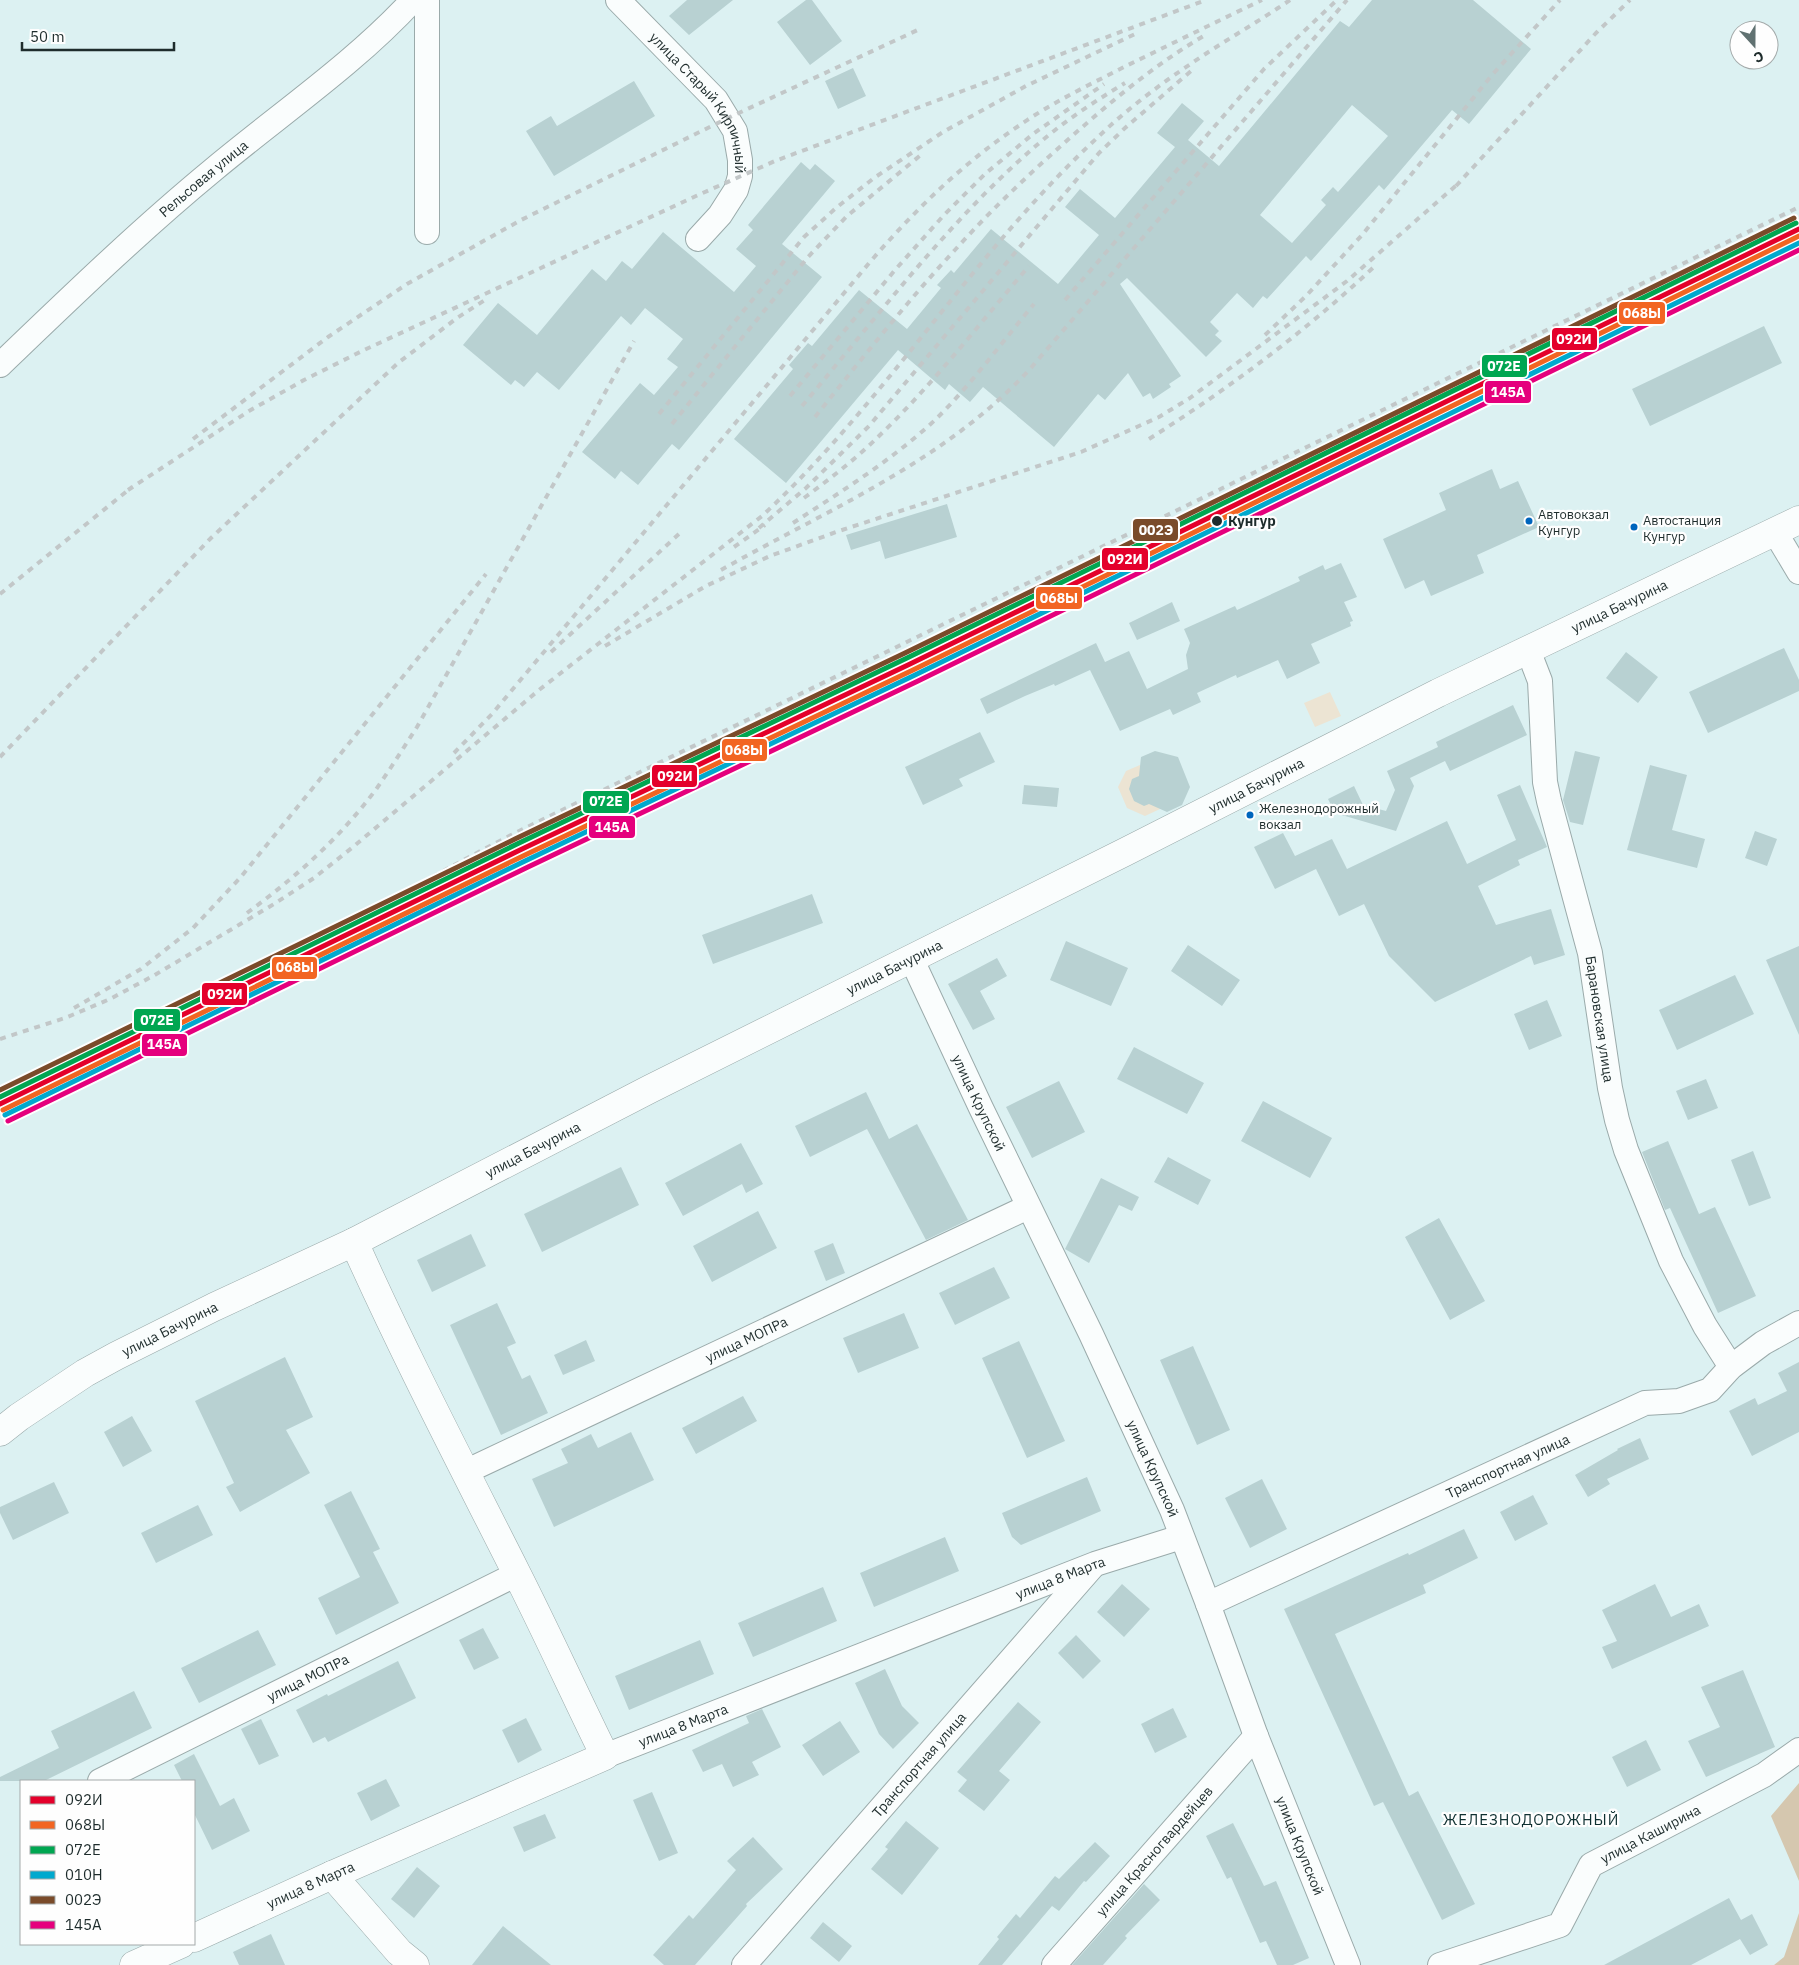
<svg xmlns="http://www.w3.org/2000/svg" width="1799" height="1965" font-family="'IBM Plex Sans',sans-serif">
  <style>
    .green { fill: #ece4d3 }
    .forest { fill: #d5c7af }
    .building { fill: #b8d1d2; fill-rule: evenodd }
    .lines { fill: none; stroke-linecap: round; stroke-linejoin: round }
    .minor-casing { stroke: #9aaaaa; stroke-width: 26 }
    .tertiary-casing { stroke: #9aaaaa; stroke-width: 29 }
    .minor { stroke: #fafdfd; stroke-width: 24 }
    .tertiary { stroke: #fafdfd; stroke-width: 28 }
    .rail { stroke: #c2c7c8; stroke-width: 4; stroke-dasharray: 6 6; stroke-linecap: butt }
    .rail-1-casing { stroke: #fefefe; stroke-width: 9 }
    .rail-2-casing { stroke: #fefefe; stroke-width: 9 }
    .rail-3-casing { stroke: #fefefe; stroke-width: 9 }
    .rail-4-casing { stroke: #fefefe; stroke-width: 9 }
    .rail-5-casing { stroke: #fefefe; stroke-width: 9 }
    .rail-6-casing { stroke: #fefefe; stroke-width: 9 }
    .rail-1 { stroke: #e4002b; stroke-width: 5 }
    .rail-2 { stroke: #f26522; stroke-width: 5 }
    .rail-3 { stroke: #00a651; stroke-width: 5 }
    .rail-4 { stroke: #00a9ce; stroke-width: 5 }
    .rail-5 { stroke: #7a4b2a; stroke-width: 5 }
    .rail-6 { stroke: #e5007d; stroke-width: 5 }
    .stop-dot { fill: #1e2c2c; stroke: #fefefe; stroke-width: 2 }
    .bus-dot { fill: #0065bd; stroke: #fefefe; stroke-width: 2 }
    .labels { text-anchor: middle; stroke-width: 4.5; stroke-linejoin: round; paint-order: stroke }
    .bus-label { font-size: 13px; fill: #1e2c2c; stroke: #fefefe; text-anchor: start }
    .street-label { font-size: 14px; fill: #1e2c2c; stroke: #fefefe }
    .stop-label { font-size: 14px; font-weight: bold; fill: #1e2c2c; stroke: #fefefe; text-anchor: start }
    .neighbourhood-label { font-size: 15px; letter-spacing: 1px; fill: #0f3031; stroke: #fefefe }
    .line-badge { stroke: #fefefe; stroke-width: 2 }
    .badge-label { font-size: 14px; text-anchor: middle; font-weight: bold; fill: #fff }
  </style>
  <rect width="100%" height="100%" fill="#dcf1f2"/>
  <path class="green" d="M1330,692L1341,716L1315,727L1304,703Z
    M1140,765L1168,791L1160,809L1145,816L1127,808L1118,787L1126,771Z"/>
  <path class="forest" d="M1799,1783V1881L1771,1816Z
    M1799,1913V1965H1774L1784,1957Z"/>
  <path class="building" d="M687,0H733L689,35L669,16Z
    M806,0H812L842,41L810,65L777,22Z
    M1372,0H1473L1531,49L1469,124L1452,110L1384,190L1379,185L1311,261L1306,256L1267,299L1263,296L1253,308L1237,293L1210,322L1219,331L1215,335L1222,341L1206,357L1127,278L1120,284L1181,376L1169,384L1171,387L1153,399L1150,393L1143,397L1128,373L1105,400L1098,394L1054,447L983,387L970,402L949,384L945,390L898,350L786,483L734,439L793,369L789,365L808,343L812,346L859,290L907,329L941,288L937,285L951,270L954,273L991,229L1058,284L1099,235L1065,207L1080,189L1115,218L1175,147L1157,133L1182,103L1204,121L1188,140L1219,166L1340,21L1349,27ZM1352,105L1388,136L1338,192L1333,187L1321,200L1326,205L1292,243L1260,215Z
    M853,68L866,96L838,109L825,81Z
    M634,81L655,116L554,176L526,131L551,116L557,126Z
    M801,162L810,170L815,164L835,181L782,244L822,277L679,450L672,444L638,485L621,471L615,479L582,452L640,383L654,395L678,367L667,359L683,339L645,308L631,325L621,316L559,390L537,372L524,387L515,380L511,385L463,345L498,303L537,335L592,269L606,281L622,261L632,269L663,232L734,292L756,266L736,249L753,230L748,225Z
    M1764,326L1782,363L1650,426L1632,389Z
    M1492,469L1500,489L1518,481L1539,527L1477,555L1484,573L1431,596L1424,580L1405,589L1383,539L1446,510L1439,493Z
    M947,504L957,537L885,559L880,541L851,550L846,535Z
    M1341,563L1357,597L1344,602L1353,621L1350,622L1351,626L1311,644L1320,663L1287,679L1278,660L1237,678L1236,675L1197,693L1201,702L1173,715L1170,709L1120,731L1090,670L1055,686L1054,684L1025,696L987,714L980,699L1096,643L1105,662L1129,651L1147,689L1188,669L1186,655L1190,643L1184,629L1235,606L1237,610L1300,581L1298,577L1323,565L1325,570Z
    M1172,602L1180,621L1137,640L1129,623Z
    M1784,648L1799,680V691L1708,733L1689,692Z
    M1626,652L1658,677L1638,703L1606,678Z
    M1513,705L1527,735L1450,771L1445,761L1410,778L1414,786L1396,831L1335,813L1328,799L1354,786L1363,805L1386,811L1395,790L1387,771L1438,747L1436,742Z
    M980,732L995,762L959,779L963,786L923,805L905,767Z
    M1155,751L1178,757L1190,787L1182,805L1167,812L1149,804L1144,806L1134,801L1129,789L1132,779L1139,776L1141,757Z
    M1575,751L1600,757L1583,825L1570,822L1563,800Z
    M1650,765L1687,775L1672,830L1705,839L1697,868L1627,850Z
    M1024,785L1059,788L1057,807L1022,804Z
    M1520,785L1547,847L1518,860L1520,865L1478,886L1496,925L1551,909L1565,955L1534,965L1531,956L1435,1002L1389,956L1364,904L1339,916L1316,869L1275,889L1254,847L1283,833L1295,856L1332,839L1347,869L1447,821L1467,864L1516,840L1497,795Z
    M1755,831L1777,839L1767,866L1745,858Z
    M812,894L823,923L713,964L702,935Z
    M1066,941L1128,968L1111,1006L1050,980Z
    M1188,945L1240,980L1222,1006L1171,971Z
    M1799,946V1035L1766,960Z
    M997,958L1007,976L980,991L995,1019L973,1030L948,984Z
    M1735,975L1754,1014L1677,1050L1659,1010Z
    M1547,1000L1562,1036L1529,1050L1514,1014Z
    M1134,1047L1204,1083L1187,1114L1117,1079Z
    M1706,1079L1718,1108L1688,1120L1676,1091Z
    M1059,1081L1085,1132L1032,1158L1006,1107Z
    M866,1092L889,1139L917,1124L968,1220L926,1240L867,1129L810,1157L795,1126Z
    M1263,1101L1332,1138L1310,1178L1241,1141Z
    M1668,1141L1699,1214L1715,1207L1756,1296L1718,1313L1670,1208L1665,1210L1642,1152Z
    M741,1143L763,1184L746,1193L742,1184L683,1216L665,1183Z
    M1753,1151L1771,1198L1749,1206L1731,1160Z
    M1168,1157L1211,1180L1198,1205L1154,1182Z
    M621,1167L639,1205L542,1252L524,1214Z
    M1101,1178L1139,1197L1132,1211L1119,1205L1089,1263L1065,1249Z
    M758,1211L777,1248L712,1282L693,1246Z
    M1439,1218L1485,1301L1450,1320L1405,1237Z
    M471,1234L486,1266L432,1292L417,1260Z
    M833,1243L845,1273L826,1281L814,1251Z
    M994,1267L1010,1298L955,1325L939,1293Z
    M497,1303L516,1343L507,1347L522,1379L530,1375L548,1413L501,1435L450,1325Z
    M904,1313L919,1348L858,1373L843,1338Z
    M586,1340L595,1361L563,1375L554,1355Z
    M1019,1341L1065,1441L1027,1458L982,1358Z
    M1193,1346L1230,1430L1197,1445L1160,1360Z
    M285,1357L313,1417L286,1430L310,1473L240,1512L226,1487L234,1483L195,1401Z
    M1799,1362V1432L1752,1456L1729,1411L1755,1398L1758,1405L1787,1391L1778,1373Z
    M743,1396L757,1421L696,1454L682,1428Z
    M132,1416L152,1451L123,1467L104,1432Z
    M631,1432L654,1480L554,1527L532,1479L568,1463L561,1449L591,1434L598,1448Z
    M1640,1438L1649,1459L1607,1479L1610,1484L1588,1497L1575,1475L1618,1450L1617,1449Z
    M1087,1477L1101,1511L1021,1545L1012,1537L1002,1513Z
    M1262,1479L1287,1529L1250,1548L1225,1498Z
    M54,1482L69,1513L13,1540L0,1513V1507Z
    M351,1491L380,1549L373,1552L399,1603L336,1635L318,1598L360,1577L324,1505Z
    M1533,1495L1548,1524L1515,1541L1500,1512Z
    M198,1505L213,1535L156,1563L141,1533Z
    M1464,1529L1478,1558L1423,1585L1426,1593L1335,1634L1409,1796L1418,1791L1475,1904L1442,1920L1383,1802L1374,1806L1284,1609L1408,1553L1409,1555Z
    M945,1537L959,1571L874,1607L860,1573Z
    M1122,1584L1150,1609L1124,1637L1097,1612Z
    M1655,1584L1671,1617L1699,1604L1709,1626L1612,1669L1602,1647L1617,1641L1602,1610Z
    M823,1587L837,1621L753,1657L738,1623Z
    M483,1628L499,1658L474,1670L459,1640Z
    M258,1630L276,1665L199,1703L181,1668Z
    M1076,1635L1101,1661L1083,1679L1058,1653Z
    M700,1640L714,1674L629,1710L615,1676Z
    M398,1661L416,1698L328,1742L325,1737L313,1743L296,1710L327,1694L328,1696Z
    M885,1669L902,1706L919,1723L893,1749L879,1734L855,1683Z
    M1743,1670L1775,1747L1706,1777L1688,1741L1720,1727L1701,1687Z
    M134,1691L152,1728L44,1781H0V1777L59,1748L51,1731Z
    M1018,1702L1041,1722L999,1771L1010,1780L984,1811L958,1791L967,1780L957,1772Z
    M1173,1708L1187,1737L1155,1753L1141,1724Z
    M762,1709L781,1747L752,1762L759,1775L733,1787L722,1764L703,1772L692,1750L749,1723L746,1716Z
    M526,1718L542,1750L518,1763L502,1730Z
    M261,1719L279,1756L259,1765L241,1729Z
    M840,1721L860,1752L823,1776L802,1745Z
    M1646,1740L1661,1770L1627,1787L1612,1757Z
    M194,1754L220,1806L234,1798L250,1831L212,1850L194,1813V1781H182L174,1765Z
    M386,1779L400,1806L371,1821L357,1793Z
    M652,1792L678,1853L659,1861L633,1800Z
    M545,1814L556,1838L524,1852L513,1827Z
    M906,1821L939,1848L902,1895L871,1869L888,1849L885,1847Z
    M1233,1823L1264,1886L1276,1881L1309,1958L1293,1965H1277L1266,1941L1260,1943L1231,1877L1227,1879L1206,1836Z
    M753,1837L783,1869L746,1904L747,1906L695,1965H664L653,1955L689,1915L693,1919L736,1870L727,1861Z
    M1095,1842L1110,1856L1086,1882L1084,1881L1059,1911L1052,1906L1002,1965H978L999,1939L997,1937L1016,1914L1020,1918L1055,1876L1059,1879Z
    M417,1867L440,1886L414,1918L391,1899Z
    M1144,1884L1160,1900L1125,1936L1127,1938L1103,1965H1072Z
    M1729,1898L1741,1920L1752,1914L1768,1945L1750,1955L1740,1939L1691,1965H1604Z
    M823,1922L852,1946L839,1962L810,1938Z
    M503,1926L551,1965H472Z
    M271,1934L285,1965H239L233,1952Z"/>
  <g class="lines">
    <g class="minor-casing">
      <g id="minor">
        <path id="s1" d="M618,0L716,100L735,131L740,160V176L736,190L720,215L698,239"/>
        <path d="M427,232V0"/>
        <path id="s2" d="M0,365C70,298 139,231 213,170C280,114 354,64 413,0"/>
        <path d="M1775,532L1799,572"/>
        <path id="s3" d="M1528,650L1540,681L1545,782L1549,801L1590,953L1610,1088L1617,1120L1626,1150L1671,1261L1705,1326L1731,1367"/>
        <path id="s4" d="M911,958L981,1108L1091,1334L1172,1510L1208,1604L1256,1736L1348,1965"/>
        <path id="s5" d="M465,1472L1028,1207"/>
        <path id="s6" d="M1208,1604L1645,1403L1679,1401L1710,1390L1731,1367L1763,1343L1799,1323"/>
        <path id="s7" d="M605,1756L1095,1564L1181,1537"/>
        <path id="s8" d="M100,1781L517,1574"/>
        <path id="s9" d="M744,1965L1092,1567"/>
        <path id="s10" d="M1054,1965L1256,1736"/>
        <path id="s11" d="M1440,1965L1560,1925L1591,1865L1764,1775L1799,1750"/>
      </g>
    </g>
    <g class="tertiary-casing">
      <g id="tertiary">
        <path id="s12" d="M0,1432L19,1417L85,1373L116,1356L214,1307L354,1242L650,1089L1125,852L1438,693L1799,520"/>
        <path d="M332,1875L399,1952L415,1965"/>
        <path id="s13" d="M194,1938L332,1875L605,1756C575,1695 547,1633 516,1572C461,1463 404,1354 354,1242"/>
        <path d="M134,1965L181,1944"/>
      </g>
    </g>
    <use href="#minor" class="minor"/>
    <use href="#tertiary" class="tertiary"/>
    <path class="rail" d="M1456,186L1596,33L1630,0
      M1065,300L1264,69L1337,0
      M1265,335L1306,296L1362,235L1492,75L1560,0
      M790,396L895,270L944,215L985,174L1033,134L1104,84
      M802,406C879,315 952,216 1044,139C1069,118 1097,100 1125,83
      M659,414L804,237L836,208L874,178L943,132L1026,86L1135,34
      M815,417C860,361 905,304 954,251C990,211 1030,173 1071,137C1114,99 1157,63 1207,34
      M672,424L808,257L847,216L922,154
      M193,439L328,337L407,284L521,220L728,118L922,28
      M1149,439C1231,387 1306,331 1376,265
      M128,490L249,411L304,380L362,351L696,196L775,161L1206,0
      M804,498C831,478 857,458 880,435C934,383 980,323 1029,266
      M793,523C842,491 892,460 935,420C971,385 1002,342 1034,304
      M759,528L806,488L869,426L1099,153L1125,128L1191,71
      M734,547L765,525
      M721,570C829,509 944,462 1030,369L1347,0
      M0,594L132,487
      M605,646L706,586L770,556L839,531L1081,452L1159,417L1190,398L1347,281L1460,182
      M551,652L680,533
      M454,753L492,714L870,262C914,211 961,165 1017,127C1051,103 1089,85 1126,66C1171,44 1216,22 1262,0
      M0,757L211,538L398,363L457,318L485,300
      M247,913C296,877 341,837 377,788C391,768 404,747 417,727L634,341
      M202,1005C306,949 408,888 513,834L1799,207
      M74,1008L141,969L193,928L240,878L486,574
      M0,1039L65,1018L110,999L153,976L274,904L314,878L353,847L539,690L762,516C886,401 973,253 1097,138C1126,110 1159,85 1192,63C1224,41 1258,22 1290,0"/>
    <g class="rail-1-casing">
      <path id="rail-1" d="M0,1104L520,850L910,664L1799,229"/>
    </g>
    <g class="rail-2-casing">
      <path id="rail-2" d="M3,1110L523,856L913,670L1799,236"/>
    </g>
    <g class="rail-3-casing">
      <path id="rail-3" d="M0,1097L517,844L907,658L1796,223"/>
    </g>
    <g class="rail-4-casing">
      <path id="rail-4" d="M5,1115L525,861L915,675L1799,243"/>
    </g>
    <g class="rail-5-casing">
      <path id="rail-5" d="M0,1090L515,839L905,653L1794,218"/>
    </g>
    <g class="rail-6-casing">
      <path id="rail-6" d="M8,1121L528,867L918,681L1799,250"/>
    </g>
    <use href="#rail-1" class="rail-1"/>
    <use href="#rail-2" class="rail-2"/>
    <use href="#rail-3" class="rail-3"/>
    <use href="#rail-4" class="rail-4"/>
    <use href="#rail-5" class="rail-5"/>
    <use href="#rail-6" class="rail-6"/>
  </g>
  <circle class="stop-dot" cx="1217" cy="521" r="6"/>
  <g class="bus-dot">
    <circle cx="1529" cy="521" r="4.5"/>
    <circle cx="1634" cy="527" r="4.5"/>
    <circle cx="1250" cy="815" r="4.5"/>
  </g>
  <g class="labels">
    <g class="bus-label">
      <text x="1538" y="519">Автовокзал<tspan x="1538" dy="16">Кунгур</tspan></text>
      <text x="1643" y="525">Автостанция<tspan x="1643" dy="16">Кунгур</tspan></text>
      <text x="1259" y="813">Железнодорожный<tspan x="1259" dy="16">вокзал</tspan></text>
    </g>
    <g class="street-label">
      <text dy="5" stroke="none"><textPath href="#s1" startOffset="134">улица Старый Кирпичный</textPath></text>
      <text dy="5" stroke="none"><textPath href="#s2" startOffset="276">Рельсовая улица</textPath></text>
      <text dy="5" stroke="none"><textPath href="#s12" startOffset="1819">улица Бачурина</textPath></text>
      <text dy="5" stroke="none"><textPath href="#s12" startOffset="1414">улица Бачурина</textPath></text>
      <text dy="5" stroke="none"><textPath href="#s12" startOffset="1009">улица Бачурина</textPath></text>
      <text dy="5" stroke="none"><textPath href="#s3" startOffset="378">Барановская улица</textPath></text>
      <text dy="5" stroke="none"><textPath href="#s4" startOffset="160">улица Крупской</textPath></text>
      <text dy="5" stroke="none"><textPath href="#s12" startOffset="604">улица Бачурина</textPath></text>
      <text dy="5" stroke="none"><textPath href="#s12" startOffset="199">улица Бачурина</textPath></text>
      <text dy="5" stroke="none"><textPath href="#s5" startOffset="311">улица МОПРа</textPath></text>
      <text dy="5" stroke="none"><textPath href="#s6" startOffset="330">Транспортная улица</textPath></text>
      <text dy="5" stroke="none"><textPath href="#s4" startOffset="565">улица Крупской</textPath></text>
      <text dy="5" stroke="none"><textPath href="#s7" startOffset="489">улица 8 Марта</textPath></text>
      <text dy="5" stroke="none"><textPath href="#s8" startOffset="232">улица МОПРа</textPath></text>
      <text dy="5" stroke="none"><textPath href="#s7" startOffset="84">улица 8 Марта</textPath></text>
      <text dy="5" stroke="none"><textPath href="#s9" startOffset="266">Транспортная улица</textPath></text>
      <text dy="5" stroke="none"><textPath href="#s11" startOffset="261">улица Каширина</textPath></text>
      <text dy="5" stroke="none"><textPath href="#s4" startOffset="970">улица Крупской</textPath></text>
      <text dy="5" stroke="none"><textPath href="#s10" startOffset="152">улица Красногвардейцев</textPath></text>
      <text dy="5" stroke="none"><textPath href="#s13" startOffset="128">улица 8 Марта</textPath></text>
    </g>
    <g class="stop-label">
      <text x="1228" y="526">Кунгур</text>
    </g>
    <g class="neighbourhood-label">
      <text x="1531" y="1825">ЖЕЛЕЗНОДОРОЖНЫЙ</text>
    </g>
  </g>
  <g class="line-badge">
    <rect x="1618" y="301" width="48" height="24" rx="5" fill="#f26522"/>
    <rect x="1551" y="327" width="47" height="24" rx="5" fill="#e4002b"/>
    <rect x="1481" y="354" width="47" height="24" rx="5" fill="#00a651"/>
    <rect x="1484" y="380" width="48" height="24" rx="5" fill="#e5007d"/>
    <rect x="1132" y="518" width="47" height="24" rx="5" fill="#7a4b2a"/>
    <rect x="1101" y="547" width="48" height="24" rx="5" fill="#e4002b"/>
    <rect x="1035" y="586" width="48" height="24" rx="5" fill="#f26522"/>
    <rect x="721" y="738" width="47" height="24" rx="5" fill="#f26522"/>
    <rect x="651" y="764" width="47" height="24" rx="5" fill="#e4002b"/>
    <rect x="582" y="790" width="48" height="24" rx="5" fill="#00a651"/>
    <rect x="588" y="815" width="48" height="24" rx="5" fill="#e5007d"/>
    <rect x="271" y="956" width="47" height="24" rx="5" fill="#f26522"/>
    <rect x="201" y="982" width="47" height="24" rx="5" fill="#e4002b"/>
    <rect x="133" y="1008" width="48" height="24" rx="5" fill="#00a651"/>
    <rect x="141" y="1033" width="47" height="24" rx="5" fill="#e5007d"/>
  </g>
  <g class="badge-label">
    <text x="1642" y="318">068Ы</text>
    <text x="1574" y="344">092И</text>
    <text x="1504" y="371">072Е</text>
    <text x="1508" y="397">145А</text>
    <text x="1156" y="535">002Э</text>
    <text x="1125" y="564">092И</text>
    <text x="1059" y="603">068Ы</text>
    <text x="744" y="755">068Ы</text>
    <text x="675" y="781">092И</text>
    <text x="606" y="806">072Е</text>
    <text x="612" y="832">145А</text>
    <text x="295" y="972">068Ы</text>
    <text x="225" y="999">092И</text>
    <text x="157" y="1025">072Е</text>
    <text x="164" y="1049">145А</text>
  </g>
  <rect x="20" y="1780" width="175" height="165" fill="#fefefe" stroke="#a4aaaa"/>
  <rect x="30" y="1796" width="25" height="8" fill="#e4002b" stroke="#a4aaaa"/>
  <text x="65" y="1805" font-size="15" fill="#1e2c2c">092И</text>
  <rect x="30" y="1821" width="25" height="8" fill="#f26522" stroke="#a4aaaa"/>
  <text x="65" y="1830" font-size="15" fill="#1e2c2c">068Ы</text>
  <rect x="30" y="1846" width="25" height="8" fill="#00a651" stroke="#a4aaaa"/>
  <text x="65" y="1855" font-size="15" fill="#1e2c2c">072Е</text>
  <rect x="30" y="1871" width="25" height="8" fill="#00a9ce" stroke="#a4aaaa"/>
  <text x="65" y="1880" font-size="15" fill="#1e2c2c">010Н</text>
  <rect x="30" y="1896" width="25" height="8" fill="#7a4b2a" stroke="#a4aaaa"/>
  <text x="65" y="1905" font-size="15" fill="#1e2c2c">002Э</text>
  <rect x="30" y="1921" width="25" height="8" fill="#e5007d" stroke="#a4aaaa"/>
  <text x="65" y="1930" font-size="15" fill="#1e2c2c">145А</text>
  <g transform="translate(1754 45) rotate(159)"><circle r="24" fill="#fefefe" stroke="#a4aaaa"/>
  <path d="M0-4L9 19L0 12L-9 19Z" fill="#607171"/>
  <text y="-8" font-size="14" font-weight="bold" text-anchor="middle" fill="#1e2c2c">С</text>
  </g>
  <path d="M22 42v8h152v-8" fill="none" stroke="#1e2c2c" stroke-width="2.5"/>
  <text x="30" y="42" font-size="15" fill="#1e2c2c" stroke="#fefefe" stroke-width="4" paint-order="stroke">50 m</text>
</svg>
